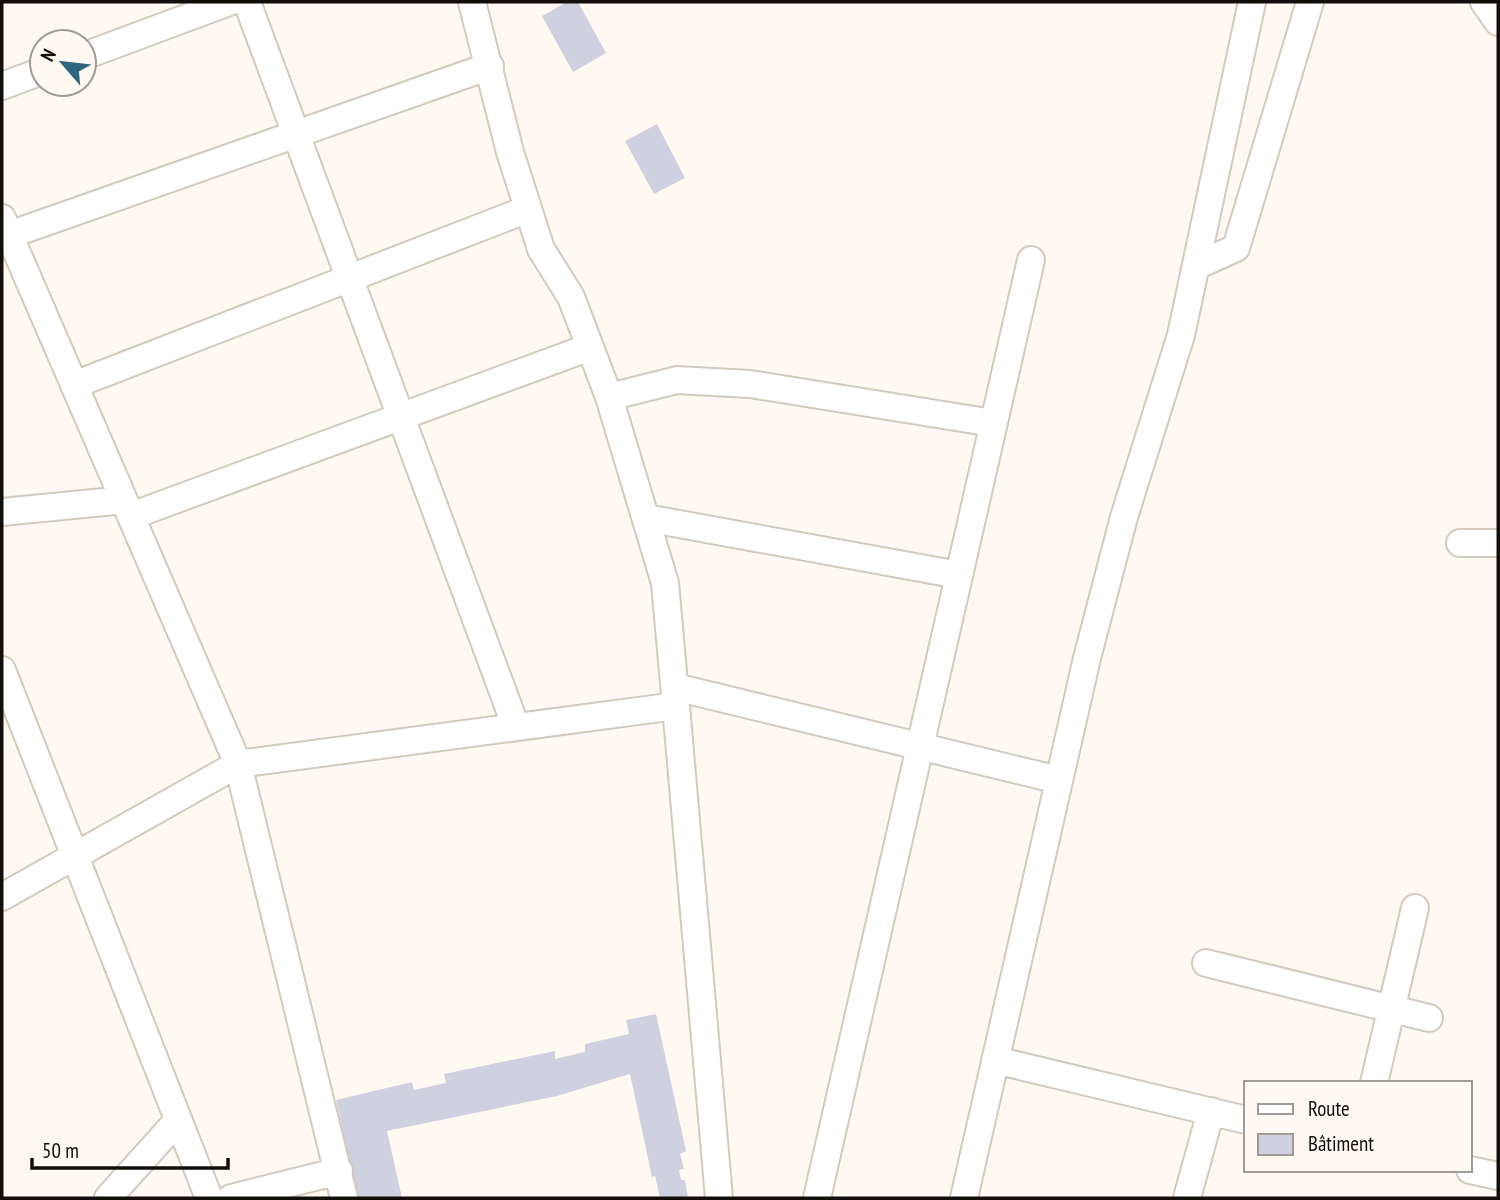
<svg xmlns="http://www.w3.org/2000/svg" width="1500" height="1200" font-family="'PT Sans Narrow',sans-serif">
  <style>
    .building { fill: #cfd1e0 }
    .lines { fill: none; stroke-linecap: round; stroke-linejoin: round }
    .minor-casing { stroke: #d3cabd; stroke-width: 30 }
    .minor { stroke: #fff; stroke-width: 26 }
  </style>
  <rect width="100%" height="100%" fill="#fff9f1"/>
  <path class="building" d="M567,2H578L606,53L573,72L542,16Z
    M657,124L685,178L654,194L625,141Z
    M656,1014L686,1151L680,1154L684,1169L679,1170L681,1180H685L688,1198H660L655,1176L652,1177L630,1074L557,1096L387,1131L402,1198H357L336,1100L412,1082L414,1090L446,1083L444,1074L555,1051V1059L585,1052V1044L629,1034L626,1020Z"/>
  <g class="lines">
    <g class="minor-casing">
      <path id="minor" d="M247,2L516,727
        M472,2L510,152L541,249L571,297L609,397L665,583L676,706
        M1484,2L1498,22
        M84,56L229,2
        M2,86L42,71
        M2,218L238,764L344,1198
        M9,235L490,66
        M1196,266L1236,248L1310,2
        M74,385L528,209
        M609,397L677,380L750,384L993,423
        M2,512L124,500
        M131,516L590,347
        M646,518L959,575
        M1460,543H1498
        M2,670L209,1198
        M675,687L1059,780
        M2,897L238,764L676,706L719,1198
        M1206,963L1429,1018
        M995,1060L1246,1120
        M1374,1083L1415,908
        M1470,1170L1498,1176
        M108,1198L178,1120
        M231,1198L339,1171
        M817,1198L1031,260
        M964,1198L1087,658L1124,517L1181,335L1252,2
        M1187,1198L1211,1111"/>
    </g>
    <use href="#minor" class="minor"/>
  </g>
  <rect width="1500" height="1200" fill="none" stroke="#120f0a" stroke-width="7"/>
  <rect x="1244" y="1081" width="228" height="91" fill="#fff9f1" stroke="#a09b95" stroke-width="2"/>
  <rect x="1258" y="1104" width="35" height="10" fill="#ffffff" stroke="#a09b95" stroke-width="2"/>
  <text x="1308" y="1116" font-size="21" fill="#120f0a">Route</text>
  <rect x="1258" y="1134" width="35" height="21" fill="#cfd1e0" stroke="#a09b95" stroke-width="2"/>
  <text x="1308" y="1151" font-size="21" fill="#120f0a">Bâtiment</text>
  <g transform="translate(63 63) rotate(298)"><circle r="33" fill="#fff9f1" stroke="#a09b95" stroke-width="2"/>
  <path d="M0-5L12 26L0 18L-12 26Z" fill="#306581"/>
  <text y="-10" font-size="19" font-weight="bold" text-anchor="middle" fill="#120f0a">N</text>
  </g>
  <path d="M32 1158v10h196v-10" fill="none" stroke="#120f0a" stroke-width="3.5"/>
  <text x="42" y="1158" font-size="21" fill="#120f0a" stroke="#fff9f1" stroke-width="5" paint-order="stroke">50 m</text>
</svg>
